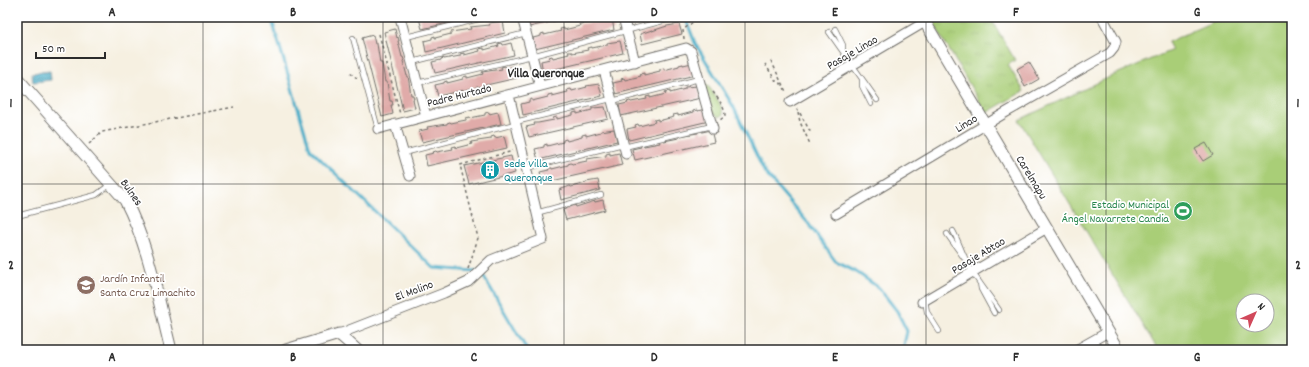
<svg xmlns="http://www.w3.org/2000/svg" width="1309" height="367" font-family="Dekko,sans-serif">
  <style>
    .grass { fill: url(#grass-tufts); stroke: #6a7c51 }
    .garden { fill: #a9ce77; stroke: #6a7c51; fill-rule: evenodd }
    .water { fill: url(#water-rules); stroke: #3a6c7a }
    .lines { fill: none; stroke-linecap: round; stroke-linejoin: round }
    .stream { stroke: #49adc8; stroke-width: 3 }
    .building { fill: #e0aba9 }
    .service-casing { stroke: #72706b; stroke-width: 6 }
    .minor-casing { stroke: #72706b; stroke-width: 11 }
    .tertiary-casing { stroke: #72706b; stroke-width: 13 }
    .path { stroke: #72706b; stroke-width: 1.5; stroke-dasharray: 3 3; stroke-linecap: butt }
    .service { stroke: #fff; stroke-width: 4.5 }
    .minor { stroke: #fff; stroke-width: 9 }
    .tertiary { stroke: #fff; stroke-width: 11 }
    .grid { fill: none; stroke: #2b2b2b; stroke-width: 1; stroke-opacity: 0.55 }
    .labels { text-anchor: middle; stroke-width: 3.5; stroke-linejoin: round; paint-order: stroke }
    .street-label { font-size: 12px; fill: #2b2b2b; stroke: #fff }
    .culture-label { font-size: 12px; fill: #0d838f; stroke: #fff; text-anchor: start }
    .leisure-label { font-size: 12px; fill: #27864d; stroke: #fff; text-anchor: end }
    .education-label { font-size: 12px; fill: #785e54; stroke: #fff; text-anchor: start }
    .neighbourhood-label { font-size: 13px; font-weight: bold; fill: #2b2b2b; stroke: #fff }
    .neatline { fill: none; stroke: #2b2b2b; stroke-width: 1.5 }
    .grid-label { font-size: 13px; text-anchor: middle; font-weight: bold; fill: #2b2b2b }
  </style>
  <defs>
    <pattern id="grass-tufts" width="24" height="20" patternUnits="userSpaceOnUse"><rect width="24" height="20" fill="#a9ce77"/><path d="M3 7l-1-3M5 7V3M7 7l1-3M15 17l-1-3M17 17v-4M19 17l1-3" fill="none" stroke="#92b167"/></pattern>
    <pattern id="water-rules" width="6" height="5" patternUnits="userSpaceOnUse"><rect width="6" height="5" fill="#49adc8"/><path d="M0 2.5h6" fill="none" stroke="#3d8da3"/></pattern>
  </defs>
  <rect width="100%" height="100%" fill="#fff"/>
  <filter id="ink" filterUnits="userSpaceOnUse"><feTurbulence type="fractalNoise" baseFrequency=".025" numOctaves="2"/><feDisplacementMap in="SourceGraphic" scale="8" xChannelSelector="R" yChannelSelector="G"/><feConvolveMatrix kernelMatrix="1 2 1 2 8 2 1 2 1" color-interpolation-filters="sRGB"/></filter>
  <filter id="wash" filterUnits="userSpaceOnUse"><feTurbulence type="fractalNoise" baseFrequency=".012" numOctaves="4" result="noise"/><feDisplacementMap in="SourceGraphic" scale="16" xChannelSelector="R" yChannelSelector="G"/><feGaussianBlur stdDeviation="0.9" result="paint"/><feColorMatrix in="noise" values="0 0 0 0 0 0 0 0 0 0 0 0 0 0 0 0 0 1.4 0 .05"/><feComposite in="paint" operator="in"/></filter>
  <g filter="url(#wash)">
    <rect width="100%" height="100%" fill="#f6f0e1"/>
    <path class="grass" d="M930,17H990L1015,60L1008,65L1024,91L986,113Z
      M700,77C709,87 722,101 723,115L719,117L713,113Z"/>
    <path class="garden" d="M1223,17H1292V350H1158L1019,120L1114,75L1172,50L1168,42ZM1243,301H1267V325H1243Z"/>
    <path class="water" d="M50,71L51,80L33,82L32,73Z"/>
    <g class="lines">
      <path class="stream" d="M271,17L310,149L434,268L476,271
        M685,17L695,43L733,106L765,173L808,223L836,262L858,273L879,288L897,311L907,331L903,350
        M481,272L527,350"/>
    </g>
    <g id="blocks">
      <path class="building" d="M423,17H469V18L422,29L419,18Z
        M526,17H567L568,18L529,27Z
        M632,17H653V18L634,22Z
        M612,18L614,30L535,49L533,38L541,36V34L544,33V35L561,31L560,29L564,28V30L580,26L579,24L599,22L598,20Z
        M503,21L505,33L426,52L424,41L432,39V37L435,36V38L451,34V32L471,29L470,27L490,25L489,23Z
        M679,24L682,34L642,44L640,34L652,30V31L667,26Z
        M395,29L397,38L398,37L399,41H398L402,57H403L404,60L403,61L407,76H408L411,95H413L414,99H413L415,108L403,111L384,32Z
        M373,35L375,44H377L380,63H382L385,82H387L390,101H392L393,105H391L393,114L382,117L362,38Z
        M620,41L623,53L543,72L541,61L550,59L549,57L552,56L553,58L569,54L568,52H572V53L588,50L587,48L592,47V48L607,45V43Z
        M502,43L503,45L511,43L514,55L435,73L432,62L441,60V59L444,58V59L460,56V54L464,53V55L480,51L479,49L484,48V50L499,46L498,44Z
        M1029,62L1039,79L1025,87L1017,69Z
        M692,63L695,75L615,94L613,83L622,81L621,79L624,78L625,80L641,76L640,74L644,73V75L660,71V69L664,68V70L679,66V65L683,64V65Z
        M505,66L506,68L514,66L517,78L438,96L435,85L444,83V82L447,81V83L463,79V77L467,76V78L483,74L482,72L502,69L501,67Z
        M599,84L602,96L523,115L521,104L529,102V100L532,99V101L548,97V95L552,94V96L568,92L567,90L571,89L572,91L587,87L586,86Z
        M698,86L701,98L621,116L619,105L628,103L627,102L630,101L631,102L647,99L646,97L650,96V98L666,94L665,92L670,91V93L685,89V87Z
        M605,107L608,119L529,137L526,127L535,125L534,123H538L554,120L553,118L557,117V119L573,115V113L577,112V114L592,110V108Z
        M706,109L709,121L629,140L627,129L636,127L635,125L638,124L639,126L655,122L654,120L658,119V121L674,117L673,115L678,114V116L693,112V111L697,110V111Z
        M489,112V114L498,112L501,124L422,142L419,131L428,129L427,127L447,124V123L450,122L451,123L466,120V118L470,117V118L485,115V113Z
        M614,129L617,141L538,160L535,149L544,147V145L547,144V146L563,142V140L566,139L567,141L582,137V135L586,134V136L601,132V131Z
        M702,130V132L711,130L714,142L635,160L632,149L641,147L640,145H644V146L660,143L659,141L663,140L664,141L679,138V136L698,133V131Z
        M494,136L495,138L504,136L507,148L427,166L425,155L434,153L433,152L436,151L437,152L453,149L452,147L456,146V148L472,144L471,142L491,139V137Z
        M1206,143L1213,155L1203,161L1195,149Z
        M610,153V155L619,153L622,165L543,183L540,172L549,170L548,168H552V169L568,165V164L571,163L572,164L587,161V159L606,156V154Z
        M511,156L515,173L469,184L464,166Z
        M598,180L600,190L561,200L559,190L570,186L571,187L586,183V182Z
        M603,200L605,210L566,220L563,210L575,205L576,207L595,201V202Z"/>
    </g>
  </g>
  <g filter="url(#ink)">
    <use href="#blocks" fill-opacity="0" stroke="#72706b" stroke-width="1"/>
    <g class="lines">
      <g class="service-casing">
        <path id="service" d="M835,29L843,45V50
          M829,32L877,100
          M406,37L487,17
          M353,38L378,129
          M412,62L526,33
          M862,80V86L871,104
          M417,83L532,56L674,18
          M612,101L699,79
          M515,122L611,99
          M624,147L712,126
          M404,153L515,124
          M526,168L623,144
          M536,213L601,195
          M17,216L96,195L111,184
          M953,231C958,240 961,250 966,260C974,278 988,293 999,310
          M947,234L964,258
          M980,283L981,289L994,313
          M925,300L927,312L939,331"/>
      </g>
      <g class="minor-casing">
        <path id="minor" d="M400,17L426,116
          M522,17L540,86
          M623,17L635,62
          M604,70L626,154
          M790,102L925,22
          M395,124L410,176
          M378,129L686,48L691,51L713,129
          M836,214L1005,113L1110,53L1114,48L1116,42L1102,17
          M922,302L1047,228
          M339,334L444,293L468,282L491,260L543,239L509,95
          M1076,350L1108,332"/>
      </g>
      <g class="tertiary-casing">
        <path id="tertiary" d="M922,17L1119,350
          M17,78L125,200C149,246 158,299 171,350
          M286,350L339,334L357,350"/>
      </g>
      <path class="path" d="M379,34L400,114
        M684,39L683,30L699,17
        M771,61C777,72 781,83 787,93
        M765,64L776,81L781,84
        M350,73L357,78
        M713,92C718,99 725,107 725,116L720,120
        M797,108L811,133
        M798,112L800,122L810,144
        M89,144L102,132L234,107
        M468,269L478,238L460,165L513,151"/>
      <use href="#service" class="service"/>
      <use href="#minor" class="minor"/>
      <use href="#tertiary" class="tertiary"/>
    </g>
  </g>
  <path class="grid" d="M203,17V350M383,17V350M564,17V350M745,17V350M926,17V350M1106,17V350M17,184H1292"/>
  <defs>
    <g id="building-disc" transform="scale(1)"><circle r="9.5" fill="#0f9aa8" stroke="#fff"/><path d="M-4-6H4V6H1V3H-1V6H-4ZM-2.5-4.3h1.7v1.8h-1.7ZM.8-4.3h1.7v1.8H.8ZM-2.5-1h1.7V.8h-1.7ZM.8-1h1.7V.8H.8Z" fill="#fff"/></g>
    <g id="stadium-disc" transform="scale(1)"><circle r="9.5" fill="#2e9e5b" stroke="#fff"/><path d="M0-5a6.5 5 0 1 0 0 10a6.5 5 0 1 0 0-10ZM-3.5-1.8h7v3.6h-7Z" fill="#fff"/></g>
    <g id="school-disc" transform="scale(1)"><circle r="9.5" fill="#8d6e63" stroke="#fff"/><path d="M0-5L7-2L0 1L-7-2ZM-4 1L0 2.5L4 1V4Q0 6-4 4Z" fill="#fff"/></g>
  </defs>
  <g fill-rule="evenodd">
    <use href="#building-disc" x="490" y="170"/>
    <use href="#stadium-disc" x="1183" y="211"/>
    <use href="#school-disc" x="86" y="285"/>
  </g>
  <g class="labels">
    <g class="street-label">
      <text transform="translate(852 52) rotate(-30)" y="4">Pasaje Linao</text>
      <text transform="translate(459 95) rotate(-14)" y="4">Padre Hurtado</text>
      <text transform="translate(966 123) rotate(-31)" y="4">Linao</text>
      <text transform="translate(1032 177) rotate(59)" y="4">Carelmapu</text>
      <text transform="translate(132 192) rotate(55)" y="4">Bulnes</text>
      <text transform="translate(978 255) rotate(-31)" y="4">Pasaje Abtao</text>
      <text transform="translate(414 290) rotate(-20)" y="4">El Molino</text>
    </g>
    <g class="culture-label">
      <text x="504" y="167">Sede Villa<tspan x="504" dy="14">Queronque</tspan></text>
    </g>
    <g class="leisure-label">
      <text x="1169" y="208">Estadio Municipal<tspan x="1169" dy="14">Ángel Navarrete Candia</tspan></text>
    </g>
    <g class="education-label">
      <text x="100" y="282">Jardín Infantil<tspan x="100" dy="14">Santa Cruz Limachito</tspan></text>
    </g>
    <g class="neighbourhood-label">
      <text x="546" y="77">Villa Queronque</text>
    </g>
  </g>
  <rect width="1309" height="367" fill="none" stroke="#fff" stroke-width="44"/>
  <g transform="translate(1255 313) rotate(45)"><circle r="19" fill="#ffffff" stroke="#aaaaaa"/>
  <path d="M0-3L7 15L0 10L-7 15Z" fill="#d1495b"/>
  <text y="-6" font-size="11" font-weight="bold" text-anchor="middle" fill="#2b2b2b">N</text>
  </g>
  <path d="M36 52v6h69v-6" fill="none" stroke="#2b2b2b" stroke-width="2"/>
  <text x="42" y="52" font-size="12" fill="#2b2b2b" stroke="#ffffff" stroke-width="3" paint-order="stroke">50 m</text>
  <rect x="22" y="22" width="1265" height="323" class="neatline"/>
  <g class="grid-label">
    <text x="112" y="16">A</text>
    <text x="293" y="16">B</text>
    <text x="474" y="16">C</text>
    <text x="654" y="16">D</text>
    <text x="835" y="16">E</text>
    <text x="1016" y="16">F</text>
    <text x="1197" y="16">G</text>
    <text x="11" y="107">1</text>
    <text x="1298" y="107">1</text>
    <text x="11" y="269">2</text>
    <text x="1298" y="269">2</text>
    <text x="112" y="361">A</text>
    <text x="293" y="361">B</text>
    <text x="474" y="361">C</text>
    <text x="654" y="361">D</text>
    <text x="835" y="361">E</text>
    <text x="1016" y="361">F</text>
    <text x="1197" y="361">G</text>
  </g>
</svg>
